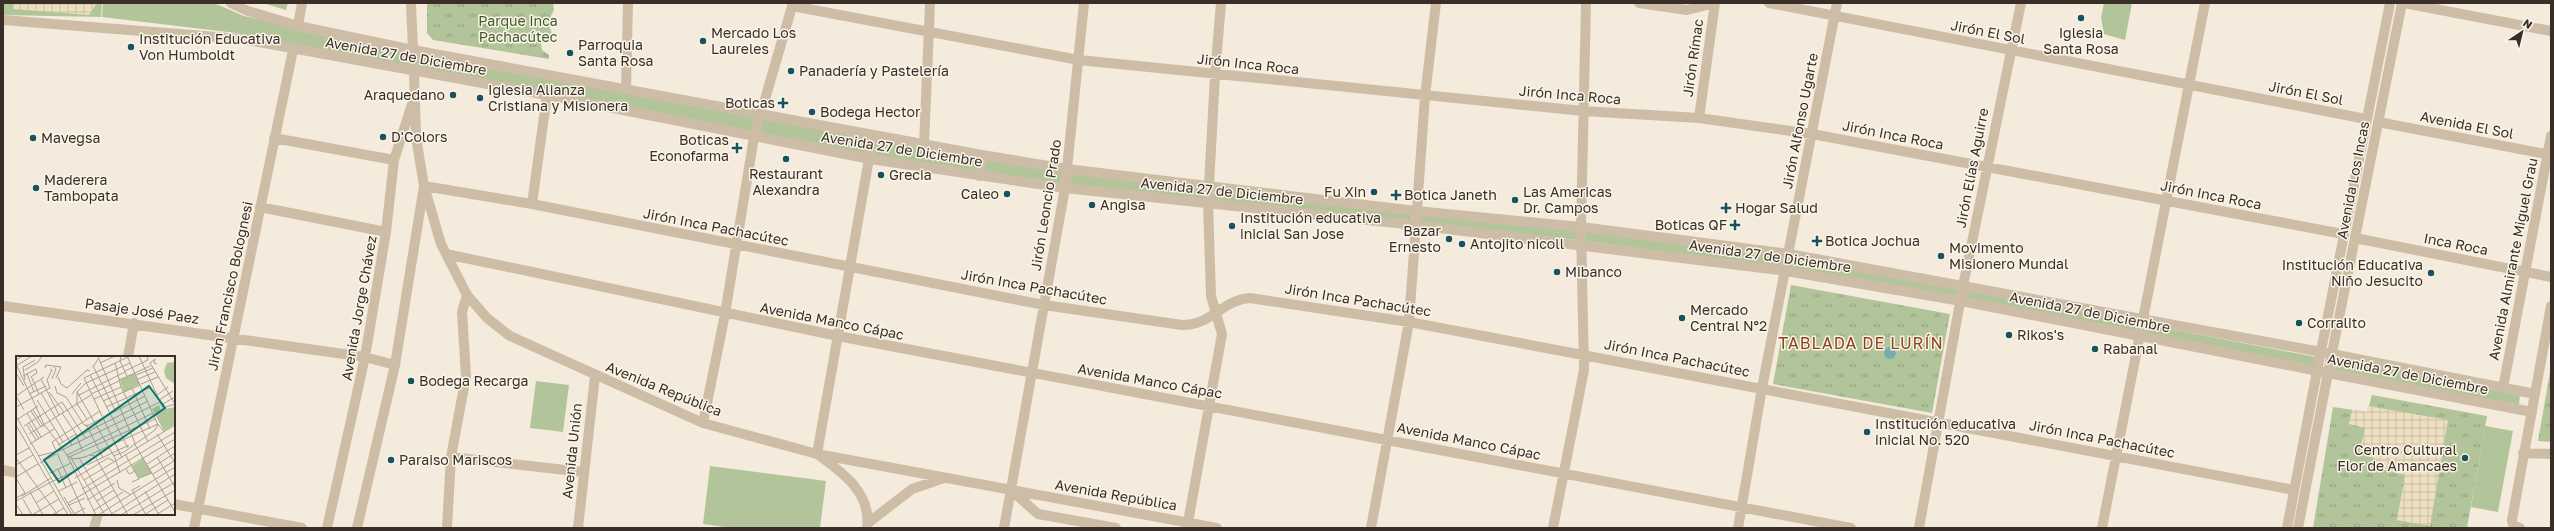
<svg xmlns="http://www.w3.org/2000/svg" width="2554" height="531" font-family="'Golos Text',sans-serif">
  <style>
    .green { fill: #b2c59a }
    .park { fill: url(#park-tufts) }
    .plaza { fill: url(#plaza-grid) }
    .water { fill: url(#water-ripples) }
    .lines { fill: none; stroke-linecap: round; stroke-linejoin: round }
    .minor { stroke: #cebda6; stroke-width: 10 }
    .tertiary { stroke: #cebda6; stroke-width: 10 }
    .poi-dot { fill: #19525f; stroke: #fbf5e9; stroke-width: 1.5 }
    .labels { text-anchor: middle; stroke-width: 3; stroke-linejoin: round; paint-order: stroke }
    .park-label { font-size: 14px; fill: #425a29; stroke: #fbf5e9 }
    .street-label { font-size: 14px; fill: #392f28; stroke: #fbf5e9 }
    .poi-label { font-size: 14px; fill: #392f28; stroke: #fbf5e9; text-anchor: start }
    .quarter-label { font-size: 16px; letter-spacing: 1px; fill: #904319; stroke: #fbf5e9 }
    .inset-road { fill: none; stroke: #a9a094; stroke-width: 1 }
    .view { fill: #0f766e; fill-opacity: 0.15; stroke: #0f766e; stroke-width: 2 }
    .inset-edge { fill: none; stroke: #392f28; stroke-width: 2 }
  </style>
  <defs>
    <pattern id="park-tufts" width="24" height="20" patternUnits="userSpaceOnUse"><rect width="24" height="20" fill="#b2c59a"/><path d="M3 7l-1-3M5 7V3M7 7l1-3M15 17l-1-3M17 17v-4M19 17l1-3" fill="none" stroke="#92a07e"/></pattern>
    <pattern id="plaza-grid" width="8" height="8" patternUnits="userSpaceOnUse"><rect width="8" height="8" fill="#eedfc1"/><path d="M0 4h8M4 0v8" fill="none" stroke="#cdc0a6"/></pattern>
    <pattern id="water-ripples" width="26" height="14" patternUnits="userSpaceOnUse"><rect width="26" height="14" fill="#78abb4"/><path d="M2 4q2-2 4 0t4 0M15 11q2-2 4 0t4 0" fill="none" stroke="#638c92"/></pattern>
  </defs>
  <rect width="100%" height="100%" fill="#f4ebdc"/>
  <path class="green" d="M3,3H102L101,17L3,15Z
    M103,3H214L244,16L410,51V68L236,33L102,17Z
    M263,3H288L286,10Z
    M2104,3H2132L2125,40L2104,34L2101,18Z
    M417,54L755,117L751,133L417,69Z
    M764,119L1064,172L1061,186L871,157L759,135Z
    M1072,173L1206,188L1205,202L1069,186Z
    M1215,190L1412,213L1411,222L1212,201Z
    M1420,214L1577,230V240L1418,222Z
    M1585,231L1784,256L1782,267L1584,241Z
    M1792,259L1959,289L1956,296L1789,267Z
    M1967,290L2139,323L2137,331L1965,299Z
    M2144,324L2316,357L2314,366L2143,333Z
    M2336,358L2520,395L2519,405L2334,370Z
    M536,381L569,385L563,432L530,428Z
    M2485,426L2513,431L2498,512L2471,507Z
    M710,466L826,481L820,528H732L703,524Z"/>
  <path class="park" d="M427,3H553L554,10L548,22L552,34L541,44L542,50L549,55V59L433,40L427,33Z
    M1791,285L1950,314L1932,413L1773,384Z
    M2551,366V442L2538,441Z
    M2372,395L2487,416L2467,528H2313L2333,407L2367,412Z"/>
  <path class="plaza" d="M14,3H97L89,15L13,9Z
    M2368,406L2448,420L2430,526L2397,520L2405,475L2376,468L2377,459L2369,457V451L2360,449L2365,428L2349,424L2352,410L2367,412Z"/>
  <path class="water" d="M1884 353a6 6 0 1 1 12 0a6 6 0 1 1-12 0Z"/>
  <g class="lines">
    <path class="minor" d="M1639,3L1687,10L1715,3
      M1769,3L2366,119
      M2404,3L2551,31
      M792,6L1079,60L1583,111L1699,118L1812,134L2343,234
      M298,26L302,3
      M626,89L628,3
      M1699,118L1715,3
      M2378,122L2551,155
      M274,138L394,160
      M924,145L930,3
      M424,186L532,204L1044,305L1182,325C1211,326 1223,299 1250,298L1409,322L2294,490
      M424,186L441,244L467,295L487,318L510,336L703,423L817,454L1217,528
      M532,204L547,95
      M260,207L386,232
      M2355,238L2551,277
      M446,254L838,336L1851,528
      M3,306L365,357L395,365
      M2332,354L2535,394
      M128,357L134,323
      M2503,388L2551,136
      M703,423L725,314L754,137L793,3
      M2523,453L2551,454
      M451,457L583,472
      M3,470L17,473
      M1012,491L1038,514L1116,528
      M174,504L302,528
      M868,523L912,489L944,478
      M94,528L98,514
      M194,528L293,50
      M327,528L365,357L386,232L394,160L413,101
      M357,528L395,365L424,186L416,137L414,72
      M447,528L451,457L466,376L462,312L467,295
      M578,528L595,376
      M867,528C872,493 842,472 817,454L873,136
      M1004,528L1065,188L1084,3
      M1187,528L1222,334L1211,296L1208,204L1215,75L1221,3
      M1371,528L1409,322L1425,96L1436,3
      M1553,528L1584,370L1581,227L1586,3
      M1738,528L1762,388L1837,3
      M1919,528L1963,286L2021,3
      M2102,528L2205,3
      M2287,528L2317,371
      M2298,528L2328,373L2532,412
      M2520,528L2513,525L2512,520L2551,306"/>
    <path class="tertiary" d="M231,3L248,11L298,26L413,50L982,155L1067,169L1416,211L1581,227L1789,254L2332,354
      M411,3L414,72
      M3,20L242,39L547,95L870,159L1065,188L1415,225L1786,271L1961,301L2328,373L2402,3
      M979,176L982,155
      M2317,371L2390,3"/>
  </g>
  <g class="poi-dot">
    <circle cx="2081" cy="18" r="4"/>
    <circle cx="703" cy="41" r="4"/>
    <circle cx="131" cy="47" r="4"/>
    <circle cx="570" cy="53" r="4"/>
    <circle cx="791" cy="71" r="4"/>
    <circle cx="453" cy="95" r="4"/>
    <circle cx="480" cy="98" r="4"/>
    <path d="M781 97h4v4h4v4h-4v4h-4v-4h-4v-4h4z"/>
    <circle cx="812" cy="112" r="4"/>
    <circle cx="383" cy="137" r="4"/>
    <circle cx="33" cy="138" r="4"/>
    <path d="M735 142h4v4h4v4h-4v4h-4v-4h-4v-4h4z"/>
    <circle cx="786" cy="159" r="4"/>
    <circle cx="881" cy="175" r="4"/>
    <circle cx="36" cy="188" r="4"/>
    <circle cx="1374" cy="192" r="4"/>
    <circle cx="1007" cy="194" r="4"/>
    <path d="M1394 189h4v4h4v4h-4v4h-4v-4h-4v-4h4z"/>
    <circle cx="1515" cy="200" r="4"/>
    <circle cx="1092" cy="205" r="4"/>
    <path d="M1724 202h4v4h4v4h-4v4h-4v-4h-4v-4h4z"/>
    <path d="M1733 219h4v4h4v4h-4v4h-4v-4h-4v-4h4z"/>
    <circle cx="1232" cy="226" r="4"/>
    <circle cx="1449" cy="239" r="4"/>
    <path d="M1815 235h4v4h4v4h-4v4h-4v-4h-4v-4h4z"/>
    <circle cx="1462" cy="244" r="4"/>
    <circle cx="1941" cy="256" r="4"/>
    <circle cx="1557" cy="272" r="4"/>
    <circle cx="2431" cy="273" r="4"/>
    <circle cx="1682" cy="318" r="4"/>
    <circle cx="2299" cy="323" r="4"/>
    <circle cx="2009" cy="335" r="4"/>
    <circle cx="2095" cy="349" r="4"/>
    <circle cx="411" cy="381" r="4"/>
    <circle cx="1867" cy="432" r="4"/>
    <circle cx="2465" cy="458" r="4"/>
    <circle cx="391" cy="460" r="4"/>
  </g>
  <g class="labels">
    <g class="park-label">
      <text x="518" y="26">Parque Inca<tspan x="518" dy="16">Pachacútec</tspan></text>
    </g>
    <g class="street-label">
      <text transform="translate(1988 32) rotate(11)" y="5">Jirón El Sol</text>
      <text transform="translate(406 56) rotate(10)" y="5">Avenida 27 de Diciembre</text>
      <text transform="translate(1693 58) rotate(-82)" y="5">Jirón Rímac</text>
      <text transform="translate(1248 64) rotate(6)" y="5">Jirón Inca Roca</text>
      <text transform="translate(2306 93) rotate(11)" y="5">Jirón El Sol</text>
      <text transform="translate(1570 95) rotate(5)" y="5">Jirón Inca Roca</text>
      <text transform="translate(1800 121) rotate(-79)" y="5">Jirón Alfonso Ugarte</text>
      <text transform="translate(2467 125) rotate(11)" y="5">Avenida El Sol</text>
      <text transform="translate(1893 135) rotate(11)" y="5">Jirón Inca Roca</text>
      <text transform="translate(902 149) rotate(9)" y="5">Avenida 27 de Diciembre</text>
      <text transform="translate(1972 168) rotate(-79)" y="5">Jirón Elías Aguirre</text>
      <text transform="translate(2353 180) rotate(-79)" y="5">Avenida Los Incas</text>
      <text transform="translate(1222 191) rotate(6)" y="5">Avenida 27 de Diciembre</text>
      <text transform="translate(2211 195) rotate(11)" y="5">Jirón Inca Roca</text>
      <text transform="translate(1046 205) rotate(-81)" y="5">Jirón Leoncio Prado</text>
      <text transform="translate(716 227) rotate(11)" y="5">Jirón Inca Pachacútec</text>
      <text transform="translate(2456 244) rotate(11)" y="5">Inca Roca</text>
      <text transform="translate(1770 256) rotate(8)" y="5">Avenida 27 de Diciembre</text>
      <text transform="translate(2513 259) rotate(-79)" y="5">Avenida Almirante Miguel Grau</text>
      <text transform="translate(230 286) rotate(-78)" y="5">Jirón Francisco Bolognesi</text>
      <text transform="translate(1034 287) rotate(10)" y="5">Jirón Inca Pachacútec</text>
      <text transform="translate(1358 300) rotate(9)" y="5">Jirón Inca Pachacútec</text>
      <text transform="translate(359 308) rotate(-80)" y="5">Avenida Jorge Chávez</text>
      <text transform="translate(142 311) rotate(8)" y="5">Pasaje José Paez</text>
      <text transform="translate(2090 312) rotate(11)" y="5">Avenida 27 de Diciembre</text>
      <text transform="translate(832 321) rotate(11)" y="5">Avenida Manco Cápac</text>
      <text transform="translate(1677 358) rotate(11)" y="5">Jirón Inca Pachacútec</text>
      <text transform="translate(2408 374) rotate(11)" y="5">Avenida 27 de Diciembre</text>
      <text transform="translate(1150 381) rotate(10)" y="5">Avenida Manco Cápac</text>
      <text transform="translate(664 389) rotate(22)" y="5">Avenida República</text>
      <text transform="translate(2102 439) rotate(11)" y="5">Jirón Inca Pachacútec</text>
      <text transform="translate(1469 441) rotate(11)" y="5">Avenida Manco Cápac</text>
      <text transform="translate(572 451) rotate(-84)" y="5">Avenida Unión</text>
      <text transform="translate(1116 495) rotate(10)" y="5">Avenida República</text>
    </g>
    <g class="poi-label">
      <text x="711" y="38">Mercado Los<tspan x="711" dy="16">Laureles</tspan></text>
      <text x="2081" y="38" text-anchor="middle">Iglesia<tspan x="2081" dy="16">Santa Rosa</tspan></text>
      <text x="139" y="44">Institución Educativa<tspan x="139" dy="16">Von Humboldt</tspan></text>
      <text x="578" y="50">Parroquia<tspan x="578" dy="16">Santa Rosa</tspan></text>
      <text x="799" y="76">Panadería y Pastelería</text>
      <text x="488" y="95">Iglesia Alianza<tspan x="488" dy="16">Cristiana y Misionera</tspan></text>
      <text x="445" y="100" text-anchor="end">Araquedano</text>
      <text x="775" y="108" text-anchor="end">Boticas</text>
      <text x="820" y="117">Bodega Hector</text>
      <text x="391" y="142">D'Colors</text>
      <text x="41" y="143">Mavegsa</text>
      <text x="729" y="145" text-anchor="end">Boticas<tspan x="729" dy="16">Econofarma</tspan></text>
      <text x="786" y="179" text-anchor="middle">Restaurant<tspan x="786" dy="16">Alexandra</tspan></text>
      <text x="889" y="180">Grecia</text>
      <text x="44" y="185">Maderera<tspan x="44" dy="16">Tambopata</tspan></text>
      <text x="1366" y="197" text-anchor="end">Fu Xin</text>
      <text x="1523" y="197">Las Americas<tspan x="1523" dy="16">Dr. Campos</tspan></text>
      <text x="999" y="199" text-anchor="end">Caleo</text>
      <text x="1404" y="200">Botica Janeth</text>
      <text x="1100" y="210">Angisa</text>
      <text x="1735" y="213">Hogar Salud</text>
      <text x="1240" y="223">Institución educativa<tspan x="1240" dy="16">inicial San Jose</tspan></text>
      <text x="1727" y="230" text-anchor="end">Boticas QF</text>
      <text x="1441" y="236" text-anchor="end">Bazar<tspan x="1441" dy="16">Ernesto</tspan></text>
      <text x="1825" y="246">Botica Jochua</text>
      <text x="1470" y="249">Antojito nicoll</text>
      <text x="1949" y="253">Movimento<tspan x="1949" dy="16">Misionero Mundal</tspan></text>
      <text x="2423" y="270" text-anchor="end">Institución Educativa<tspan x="2423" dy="16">Niño Jesucito</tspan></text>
      <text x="1565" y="277">Mibanco</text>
      <text x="1690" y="315">Mercado<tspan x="1690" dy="16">Central N°2</tspan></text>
      <text x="2307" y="328">Corralito</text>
      <text x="2017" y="340">Rikos's</text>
      <text x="2103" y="354">Rabanal</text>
      <text x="419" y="386">Bodega Recarga</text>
      <text x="1875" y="429">Institución educativa<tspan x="1875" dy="16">inicial No. 520</tspan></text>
      <text x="2457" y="455" text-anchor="end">Centro Cultural<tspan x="2457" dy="16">Flor de Amancaes</tspan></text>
      <text x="399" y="465">Paraiso Mariscos</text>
    </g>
    <g class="quarter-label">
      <text x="1861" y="349">TABLADA DE LURÍN</text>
    </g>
  </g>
  <g transform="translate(16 356)">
    <rect width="159" height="159" fill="#f4ebdc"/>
    <path d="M159,6V28L150,22L148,15L151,7ZM118,17L124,28L108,36L104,24Z" fill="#b2c59a"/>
    <path d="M143,49L145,54L159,51V68L148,75L136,53ZM127,103L136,117L123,122L116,110Z" fill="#b2c59a"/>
    <path class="inset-road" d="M105,0L104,5L111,20M111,0L141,67L148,76M123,0L147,52L159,48M83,3L119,87M84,7L99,0M99,7L105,31L132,86M0,8L28,68L51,99L80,159M1,8L0,4L7,0M141,8L138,7L139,3L134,7L159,48M0,10L16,0M77,10L99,54M7,11L9,24M7,11L19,4M77,11L84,0M29,12L30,9L45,11L40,22M9,14L22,6L26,0M109,15L132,4L131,0M0,17L8,30M119,17L134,10M11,18L18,36M74,19L112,92M120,19L137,12M7,20L20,13L21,17L16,20M15,20L23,38M42,21L45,28L51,32L71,14L74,15M25,23L43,59M36,23L40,13L38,11M122,23L139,16M103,24L119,17M125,28L142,21M39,30L41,37L50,41L68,69L71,70M116,32L134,73M33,36L48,56M61,36L99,102L104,117M25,37L56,89M13,38L30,30M56,38L65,27M75,38L103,25M63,39L109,16M141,39L152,31M0,40L28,21M0,40L8,54M78,43L105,31M21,44L47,86M143,44L157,35M87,45L124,29M145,49L159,41M0,51L34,32L31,24L36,14L34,13M90,51L135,31M17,54L28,71M15,55L25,71M11,57L25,81M46,57L60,78L66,94M0,60L56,159M2,63L22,50M71,63L61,48V36L70,27L114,7M13,67L23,83M70,68L87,102M0,69L52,159M11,69L20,84M8,70L46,46L70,83M71,70L129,40M13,78L75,39M141,78L159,107M61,81L132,45M118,87L159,156M14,88L38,73M42,89L60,78M41,96L36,86L84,55M41,97L69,159M109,98L123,123L116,126M0,99L13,92M51,99L137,57M74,99L79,100L112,159M22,100L46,94L144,46M52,100L58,103L69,101L142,68M97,100L108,96L139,74L142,68M53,101L139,63M141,101L159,131M0,102L42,159M55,102L89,159M63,102L96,158M106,102L68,22L114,0M24,107L40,98M131,108L159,90M0,109L17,99M71,109L113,89M42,113L50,132M110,113L113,118L119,115M134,113L159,97M34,117L55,107M137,118L158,105M0,121L22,108M0,122L9,137L0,142M59,122L92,102L98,105M123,122L136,117M68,124L159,69M101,124L103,132L115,139M37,125L57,116M124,130L116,134L130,159M66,133L159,76M43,135L61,126M129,135L143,159M14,136L27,159M6,140L35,122M48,141L59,159M7,143L16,159M71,144L99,127M0,145L37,125M81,145L98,134M20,147L38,135M52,147L159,83M0,148L7,159M53,149L69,142M77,155L107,136M58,158L69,152M16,159L43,143M36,159L48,152M82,159L159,111M94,159L159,118M105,159L159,126M117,159L159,134M128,159L152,144M140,159L159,147"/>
    <path class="view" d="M133,30L149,52L43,126L28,104Z"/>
    <rect width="159" height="159" class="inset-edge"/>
  </g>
  <rect width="2554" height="531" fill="none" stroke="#392f28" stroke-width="8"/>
  <g transform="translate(2522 32) rotate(35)" stroke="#fbf5e9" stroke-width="3" paint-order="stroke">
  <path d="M0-3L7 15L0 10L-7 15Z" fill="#392f28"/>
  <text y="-6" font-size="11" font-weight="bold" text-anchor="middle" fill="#392f28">N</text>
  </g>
</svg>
